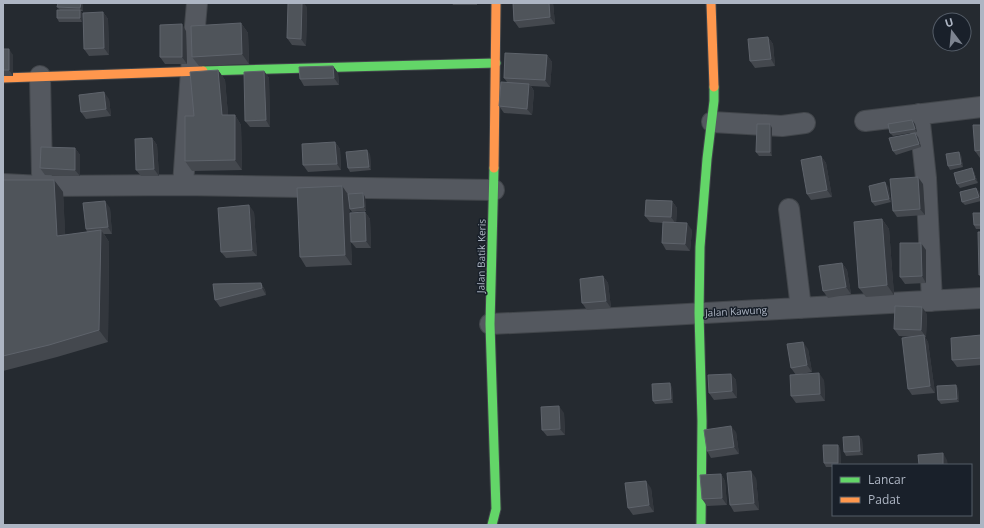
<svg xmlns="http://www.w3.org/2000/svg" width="984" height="528" font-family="'Open Sans',sans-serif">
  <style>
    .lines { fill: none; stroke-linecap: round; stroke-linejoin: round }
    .street-casing { stroke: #42464b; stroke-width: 22 }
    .fast-casing { stroke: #42464b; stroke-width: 11 }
    .slow-casing { stroke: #42464b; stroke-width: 11 }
    .street { stroke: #54585f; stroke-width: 20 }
    .fast { stroke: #63d668; stroke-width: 9 }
    .slow { stroke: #ff974d; stroke-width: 9 }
    .wall { fill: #44484e }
    .shaded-wall { fill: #33373d }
    .building { fill: #4f545a; stroke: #5e636b }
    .labels { text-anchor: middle; stroke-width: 3; stroke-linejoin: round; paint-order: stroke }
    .street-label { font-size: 10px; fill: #adb5c3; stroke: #19202a }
  </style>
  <rect width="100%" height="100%" fill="#252a30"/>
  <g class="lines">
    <g class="street-casing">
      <path id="street" d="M40,76L42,174
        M919,114L926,178L932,301
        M865,121L981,107
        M712,122L782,126L805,123
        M3,184L42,186L183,185L494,190
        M183,185L191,71L197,3
        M789,209L801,308
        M490,324L596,319L981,298"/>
    </g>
    <g class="fast-casing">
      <path id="fast" d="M203,71L496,63
        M492,525L496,509L490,324L494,168
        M701,525L702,421L699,313L700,247L707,159L714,101V87"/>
    </g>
    <g class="slow-casing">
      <path id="slow" d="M711,3L714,87
        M3,78L203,71
        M494,168L496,3"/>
    </g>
    <use href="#street" class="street"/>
    <use href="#fast" class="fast"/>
    <use href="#slow" class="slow"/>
  </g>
  <path class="wall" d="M58,3H83V11H81L82,22H59L57,18L60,10L57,7Z
    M452,3H477V5H453Z
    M513,3H553L555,24L519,28L514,21Z
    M307,7L306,46L292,45L287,38Z
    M103,12L108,19L109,55L89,56L84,49Z
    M241,23L248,33L249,64L199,66L192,57Z
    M186,31L187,64H165L160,57Z
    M768,37L773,44L775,66L755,68L750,61Z
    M3,49L13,55V76H3Z
    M547,55L552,62L550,87L531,86L534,91L532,115L504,113L499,106L507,82L504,78Z
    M333,66L338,73L339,85L304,86L300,79Z
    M218,70L225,80L228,115H235L241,125L242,170L192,171L185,161L194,116Z
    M264,71L269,78L270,127H250L245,121Z
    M109,99L111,116L86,119L81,112Z
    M912,120L915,124L917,132L893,136L890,133Z
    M981,125V158H980L975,151Z
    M772,128V156H759L756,152Z
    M918,137L921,147L896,155L893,151Z
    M152,138L157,145L159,176H141L136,170Z
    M335,142L340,149L341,170L308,172L303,165Z
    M75,148L80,155V176L45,175L40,168Z
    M370,154L371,170L350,172L348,168Z
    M961,155L963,167L950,170L948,166Z
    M821,156L826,163L832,197L811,200L807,194Z
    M974,172L978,183L960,188L957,184Z
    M3,180H54L63,192L65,235L87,232L86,229L110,208L112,234H104L109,242L108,342L57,357L3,371Z
    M923,184L925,215L897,217L893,211Z
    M342,186L349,196L365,197L366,211L352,212L350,209L349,202L352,265L306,267L300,257Z
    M888,186L891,202L875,206L872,202Z
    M979,191L981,201L965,205L962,202Z
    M672,201L677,208L676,223L692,230L690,251L666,250L662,243L663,223L650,222L645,216Z
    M254,212L257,256L226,258L221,252Z
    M365,212L370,219L371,248H356L351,242Z
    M981,213V229H976L974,225Z
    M882,219L889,229L894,295L866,297L859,288Z
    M926,250V283L905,284L900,277Z
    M842,263L847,270L851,294L828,298L823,291Z
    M603,276L608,283L611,308L587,310L582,303Z
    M261,283L265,290L266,295L220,307L215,300Z
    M927,314L926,337H925L928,342L935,393L912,395L908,389L913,337L899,336L894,329Z
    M981,335V365L957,367L952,360Z
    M808,349L812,372L797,375L824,380L825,401L796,403L791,396L796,375L791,368Z
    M731,374L736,380L737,398L714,400L709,393Z
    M672,387L673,403L655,404L653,401Z
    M958,388L959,402L941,404L938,400Z
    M564,413L565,435L547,436L542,430Z
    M736,432L739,454L711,458L707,451Z
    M862,439L863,455L846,456L844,452Z
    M840,448L841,465H833V467H826L824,463Z
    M721,474L725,481L727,505L707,506L702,499Z
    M756,478L759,510L734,512L730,505Z
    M651,488L654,512L633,515L628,508Z"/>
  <path class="shaded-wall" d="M81,3H83V11L80,8Z
    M302,3H304L307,7L306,46L301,39Z
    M549,3H553L555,24L550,17Z
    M80,10L83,14L82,22L80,18Z
    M103,12L108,19L109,55L104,48Z
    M241,23L248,33L249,64L242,54Z
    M182,24L186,31L187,64L182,57Z
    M768,37L773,44L775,66L771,59Z
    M9,49L13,55V76L9,70Z
    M547,55L552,62L550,87L545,80Z
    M333,66L338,73L339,85L334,78Z
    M218,70L225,80L229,125L222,115Z
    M264,71L269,78L270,127L266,120Z
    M529,84L534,91L532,115L527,109Z
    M104,92L109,99L111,116L106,109Z
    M3,114L4,116V163L3,162Z
    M235,115L241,125L242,170L235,160Z
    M912,120L915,124L917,132L915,129Z
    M770,124L772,128V156L770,152Z
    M915,133L918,137L921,147L919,144Z
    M152,138L157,145L159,176L154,169Z
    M335,142L340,149L341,170L337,164Z
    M75,148L80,155V176L75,170Z
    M367,150L370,154L371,170L369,167Z
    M959,152L961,155L963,167L961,164Z
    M821,156L826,163L832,197L827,190Z
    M972,168L974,172L978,183L975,179Z
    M918,177L923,184L925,215L920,209Z
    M54,180L63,192L66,248L57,236Z
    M885,182L888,186L891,202L889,199Z
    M342,186L349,196L352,265L345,255Z
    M976,188L979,191L981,201L979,197Z
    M363,193L365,197L366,211L364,207Z
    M105,201L110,208L112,234L108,227Z
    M672,201L677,208L676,224L671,217Z
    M249,205L254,212L257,256L252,250Z
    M365,212L370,219L371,248L366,241Z
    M882,219L889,229L894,295L887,285Z
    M687,223L692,230L690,251L685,244Z
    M101,230L109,242L108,342L99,330Z
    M921,243L926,250V283L922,276Z
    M842,263L847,270L851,294L846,287Z
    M603,276L608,283L611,308L606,301Z
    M261,283L265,290L266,295L262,288Z
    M922,307L927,314L926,337L921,330Z
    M924,335L928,342L935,393L930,386Z
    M803,342L808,349L812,372L807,365Z
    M819,373L824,380L825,401L820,394Z
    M731,374L736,380L737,398L732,391Z
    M670,383L672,387L673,403L671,399Z
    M956,385L958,388L959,402L957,399Z
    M559,406L564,413L565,435L560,429Z
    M731,426L736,432L739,454L734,447Z
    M859,436L862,439L863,455L860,451Z
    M838,445L840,448L841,465H840L838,463Z
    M943,453L947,460L948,465H943Z
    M751,471L756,478L759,510L754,503Z
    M721,474L725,481L727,505L722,498Z
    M646,481L651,488L654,512L649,505Z"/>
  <path class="building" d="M58,3H81L80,8L57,7Z
    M288,3H302L301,39L287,38Z
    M513,3H549L550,17L514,21Z
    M57,10H80V18H57Z
    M103,12L104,48L84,49L83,13Z
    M241,23L242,54L192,57L191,26Z
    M182,24V57H160V25Z
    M768,37L771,59L750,61L748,39Z
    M3,49H9V70H3Z
    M505,53L547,55L545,80L504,78Z
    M333,66L334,78L300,79L299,67Z
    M218,70L222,115H235V160L185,161V116H194L190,72Z
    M264,71L266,120L245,121L244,72Z
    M501,82L529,84L527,109L499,106Z
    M104,92L106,109L81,112L79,95Z
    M912,120L915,129L890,133L888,124Z
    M757,124H770V152H756Z
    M973,125H981V150L975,151Z
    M915,133L919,144L893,151L889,138Z
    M152,138L154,169L136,170L135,139Z
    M335,142L337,164L303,165L302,144Z
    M41,147L75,148V170L40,168Z
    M367,150L369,167L348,168L346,152Z
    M959,152L961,164L948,166L946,154Z
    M821,156L827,190L807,194L801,160Z
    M972,168L975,179L957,184L954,173Z
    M918,177L920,209L893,211L890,179Z
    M3,180H54L57,236L101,230L99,330L49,345L3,356Z
    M885,182L889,199L872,202L869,186Z
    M342,186L345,255L300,257L297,188Z
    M976,188L979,197L962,202L960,192Z
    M363,193L364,207L350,209L348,194Z
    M646,200L672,201L671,217L645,216Z
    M105,201L108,227L86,229L83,203Z
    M249,205L252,250L221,252L218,208Z
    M365,212L366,241L351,242L350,213Z
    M973,213H981V225H974Z
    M882,219L887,285L859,288L854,222Z
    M663,222L687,223L685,244L662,243Z
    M978,232H981V275H979Z
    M900,243H921L922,276L900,277Z
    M842,263L846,287L823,291L819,266Z
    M603,276L606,301L582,303L580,279Z
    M261,283L262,288L215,300L213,284Z
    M895,306L922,307L921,330L894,329Z
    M924,335L930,386L908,389L902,338Z
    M981,335V358L952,360L951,338Z
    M803,342L807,365L791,368L787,344Z
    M819,373L820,394L791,396L790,375Z
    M731,374L732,391L709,393L708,375Z
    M670,383L671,399L653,401L652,384Z
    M956,385L957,399L938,400L937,386Z
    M559,406L560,429L542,430L541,407Z
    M731,426L734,447L707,451L704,430Z
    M859,436L860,451L844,452L843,437Z
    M823,445H838V463H824Z
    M943,453V465H919L918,455Z
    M751,471L754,503L730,505L727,473Z
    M721,474L722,498L702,499L700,475Z
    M646,481L649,505L628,508L625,483Z"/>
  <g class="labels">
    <g class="street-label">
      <text transform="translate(481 256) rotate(-89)" y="4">Jalan Batik Keris</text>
      <text transform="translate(736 311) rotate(-3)" y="4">Jalan Kawung</text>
    </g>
  </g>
  <rect width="984" height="528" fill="none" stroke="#adb5c3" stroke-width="8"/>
  <rect x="832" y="464" width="140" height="52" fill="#19202a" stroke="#545c67"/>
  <rect x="840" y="477" width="20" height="6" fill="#63d668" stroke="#545c67"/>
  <text x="868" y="484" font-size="12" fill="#adb5c3">Lancar</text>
  <rect x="840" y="497" width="20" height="6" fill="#ff974d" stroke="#545c67"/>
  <text x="868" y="504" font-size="12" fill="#adb5c3">Padat</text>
  <g transform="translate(952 32) rotate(344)"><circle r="19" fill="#19202a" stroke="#545c67"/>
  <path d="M0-3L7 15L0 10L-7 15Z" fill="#7d8490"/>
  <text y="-6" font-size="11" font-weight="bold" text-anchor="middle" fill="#adb5c3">U</text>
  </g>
</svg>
